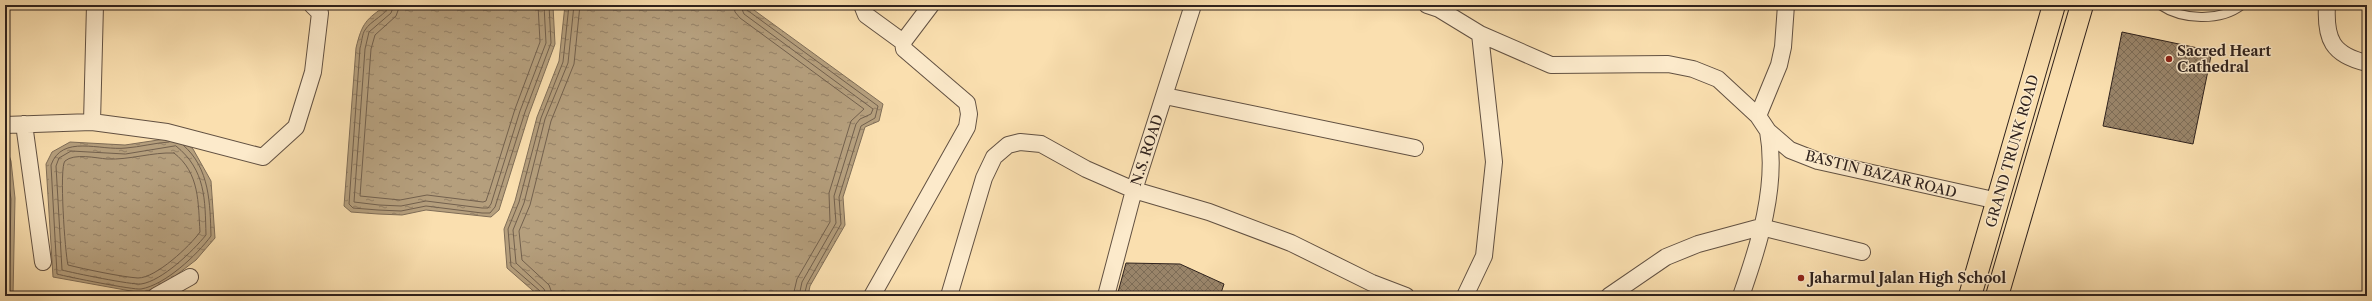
<svg xmlns="http://www.w3.org/2000/svg" width="2372" height="301" font-family="'Libre Caslon Text',serif">
  <style>
    .water { fill: url(#water-ripples); stroke: #7f6d57 }
    .lines { fill: none; stroke-linecap: round; stroke-linejoin: round }
    .shore { stroke: #72604d; stroke-width: 1 }
    .building { fill: url(#building-cross-hatch); stroke: #2f221d }
    .service-casing { stroke: #625142; stroke-width: 10 }
    .minor-casing { stroke: #625142; stroke-width: 18 }
    .primary-casing { stroke: #2f221d; stroke-width: 24 }
    .service { stroke: #fceacb; stroke-width: 8 }
    .minor { stroke: #fceacb; stroke-width: 16 }
    .primary { stroke: #fadfaf; stroke-width: 22 }
    .poi-dot { fill: #8f2418; stroke: #fceacb; stroke-width: 1.5 }
    .labels { text-anchor: middle; stroke-width: 3; stroke-linejoin: round; paint-order: stroke }
    .poi-label { font-size: 14px; font-weight: bold; fill: #2f221d; stroke: #fceacb; text-anchor: start }
    .street-label { font-size: 14px; fill: #2f221d; stroke: #fceacb }
  </style>
  <defs>
    <pattern id="water-ripples" width="26" height="14" patternUnits="userSpaceOnUse"><rect width="26" height="14" fill="#b59f7d"/><path d="M2 4q2-2 4 0t4 0M15 11q2-2 4 0t4 0" fill="none" stroke="#948166"/></pattern>
    <pattern id="building-cross-hatch" width="8" height="8" patternUnits="userSpaceOnUse"><rect width="8" height="8" fill="#998469"/><path d="M0 0l8 8M0 8l8-8" fill="none" stroke="#7d6c56"/></pattern>
  </defs>
  <rect width="100%" height="100%" fill="#fadfaf"/>
  <filter id="stains"><feTurbulence type="fractalNoise" baseFrequency=".005" numOctaves="4"/><feColorMatrix values="0 0 0 0 .2 0 0 0 0 .09 0 0 0 0 .02 0 0 0 .5 -.17"/></filter>
  <radialGradient id="worn" r=".72"><stop offset=".6" stop-color="#630" stop-opacity="0"/><stop offset="1" stop-color="#630" stop-opacity=".3"/></radialGradient>
  <path class="water" d="M387,5L553,6L555,44L529,114L499,210L491,217L426,210L402,215L378,214L351,212L344,206L356,48C362,23 366,19 387,5Z
    M565,5H747L883,104L879,121L865,127L843,197L845,225L810,286L808,296H539L507,268L504,229L515,201L537,117L559,61Z
    M178,137L193,149L211,181L215,238L196,260L166,283L142,293L53,277L46,164L52,152L70,142L125,145Z
    M5,144L11,161L15,198L13,296H5Z"/>
  <g class="lines">
    <path class="shore" d="M389,5C388,14 370,21 365,30C362,34 362,42 360,48L349,204L353,208L378,210L401,211L426,206L482,213H490L495,207L525,112L551,43L549,5
      M394,5L391,13L369,32L365,49L354,202L379,205L401,206L426,201L482,208H488L491,204L520,111L546,43L544,5
      M400,5L396,16L375,35L371,49L360,196L400,200L427,195L483,202L486,201L490,189L515,109L540,42L538,5
      M734,5L735,12L740,18L864,109L851,121L829,193L830,222L797,279L793,296
      M740,5L744,14L873,109L871,114L860,119L856,124L834,196L836,223L802,282L799,296
      M745,5L747,10L878,106L875,118L861,126L839,197L841,224L807,284L804,296
      M169,142C154,143 140,147 126,148C100,151 62,134 51,165L57,274C68,277 133,290 141,289C165,285 197,255 211,236C210,204 210,168 183,145
      M176,146C206,170 205,200 206,235C193,251 162,281 141,284C132,285 73,273 62,270L56,166L59,158L71,151L125,154Z
      M174,153C200,173 198,203 200,232C190,246 156,278 138,278C122,277 84,269 68,265C65,253 59,167 65,161C74,153 96,158 107,159C130,160 152,152 174,153Z
      M5,157L11,199L9,296
      M5,193V274
      M541,296L540,291L511,266L508,229L519,202L541,118L563,62L569,5
      M547,296L544,289L516,263L513,230L524,203L545,119L568,63L574,5
      M553,296L549,285L522,260L519,231L530,205L551,121L574,64L580,5"/>
  </g>
  <path class="building" d="M2122,32L2212,51L2193,144L2103,126Z
    M1126,263L1180,264L1224,284L1220,296H1117Z"/>
  <g class="lines">
    <g class="service-casing">
      <path id="service" d="M2160,5C2182,20 2220,22 2242,5"/>
    </g>
    <g class="minor-casing">
      <path id="minor" d="M862,5L866,15L903,42
        M1427,5L1439,9L1480,34L1551,65L1668,64L1693,69L1718,79L1758,116L1768,131L1790,150L1818,161L1998,201
        M2327,5C2325,39 2332,55 2367,63
        M1165,96L1415,148
        M1758,116L1779,65L1783,47L1786,5
        M92,122L95,5
        M24,124L43,262
        M5,125L92,122L167,132L263,157L296,127L313,72L320,13L312,5
        M156,296L190,277
        M872,296L967,127L969,114L967,103L904,49L903,42L931,5
        M949,296L984,178L994,157L1008,145L1020,142L1041,144L1086,169L1134,190L1209,212L1291,243L1372,283L1406,296
        M1106,296L1134,190L1193,5
        M1465,296L1484,256L1494,162L1480,34
        M1609,296L1666,257L1698,244L1761,227L1862,252
        M1741,296C1759,245 1778,186 1768,131"/>
    </g>
    <g class="primary-casing">
      <path id="primary" d="M1970,296L2054,5
        M1997,296L2082,5"/>
    </g>
    <use href="#service" class="service"/>
    <use href="#minor" class="minor"/>
    <use href="#primary" class="primary"/>
  </g>
  <g class="poi-dot">
    <circle cx="2169" cy="59" r="4"/>
    <circle cx="1801" cy="278" r="4"/>
  </g>
  <g class="labels">
    <g class="poi-label">
      <text x="2177" y="56">Sacred Heart<tspan x="2177" dy="16">Cathedral</tspan></text>
      <text x="1809" y="283">Jaharmul Jalan High School</text>
    </g>
    <g class="street-label">
      <text transform="translate(1147 150) rotate(-72)" y="5">N.S. ROAD</text>
      <text transform="translate(2012 151) rotate(-74)" y="5">GRAND TRUNK ROAD</text>
      <text transform="translate(1881 174) rotate(14)" y="5">BASTIN BAZAR ROAD</text>
    </g>
  </g>
  <rect width="2372" height="301" fill="none" stroke="#fadfaf" stroke-width="20"/>
  <rect x="6" y="6" width="2360" height="289" fill="none" stroke="#2f221d" stroke-width="2"/>
  <rect x="10" y="10" width="2352" height="281" fill="none" stroke="#2f221d"/>
  <rect width="100%" height="100%" filter="url(#stains)"/>
  <rect width="100%" height="100%" fill="url(#worn)"/>
</svg>
